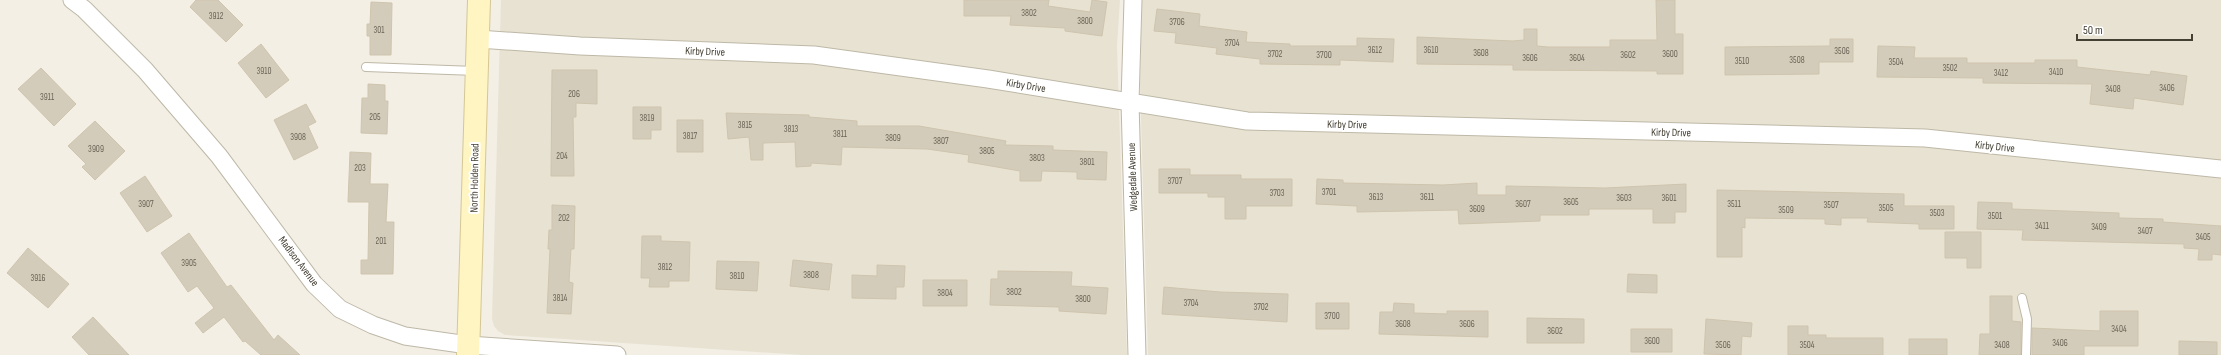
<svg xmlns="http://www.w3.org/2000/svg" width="2221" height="355" font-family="'Sofia Sans Condensed',sans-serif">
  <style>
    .residential { fill: #e7e2d2 }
    .building { fill: #d4ccba; stroke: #cfc4ad }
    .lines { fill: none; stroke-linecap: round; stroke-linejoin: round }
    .service-casing { stroke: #beb8a7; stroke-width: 10 }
    .minor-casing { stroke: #beb8a7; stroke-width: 19 }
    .secondary-casing { stroke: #d4c794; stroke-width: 24 }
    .service { stroke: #fff; stroke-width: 8 }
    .minor { stroke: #fff; stroke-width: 17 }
    .secondary { stroke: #fff5c2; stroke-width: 22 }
    .labels { text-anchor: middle; stroke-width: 4; stroke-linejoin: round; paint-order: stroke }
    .number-label { font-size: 9px; fill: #696356 }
    .street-label { font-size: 11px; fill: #454034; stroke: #fff }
  </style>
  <rect width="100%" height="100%" fill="#f3efe5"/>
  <path class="residential" d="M501,0H1120L1117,46L1127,355H803L505,335L498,331L494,326L492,319Z
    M1142,0H2221V355H1148L1140,85Z"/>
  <path class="building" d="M196,0H218L243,25L226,42L190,7Z
    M964,0H1049L1048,6L1090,12L1092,0L1107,2L1102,36L1065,31V28L1010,25L1011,16H964Z
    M1656,0H1675V34H1683V74H1657V71L1513,70V65L1417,64V37L1513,41L1524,40V29H1537V46L1548,47H1610V40H1657Z
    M371,2L392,3L391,55H370V36H367V24H370Z
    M1157,9L1200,14L1199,26L1247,32L1246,42L1290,44V46H1357V38L1394,39L1393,62L1340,60V65L1260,64V59L1216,54L1217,48L1175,43L1176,33L1154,31Z
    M1830,39H1853V62H1819V74L1725,75V47L1830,46Z
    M261,44L289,80L266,98L238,63Z
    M1878,46L1915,47L1914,58H1967V63H2035V60H2077V67L2150,75L2151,71L2187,76L2183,105L2134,98L2133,109L2090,104L2092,84L1983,83V78L1877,77Z
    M41,68L76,104L54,126L18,89Z
    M552,70H597V104L576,103V117H573L574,176H551Z
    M368,84L385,85V101H388L387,134L361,133L362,98H368Z
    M306,104L316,122L308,126L318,148L294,160L274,120Z
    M633,107H661V130H651V139H633Z
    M726,113L809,115V117L857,121V126H919L1006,141L1005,145L1053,146V150L1107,152L1106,180L1077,179V172L1042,171L1041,181H1020V171L968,162L969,155L927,149L842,147L841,165L811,163V166L796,167L795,142L763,143V160H751L749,137L728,139Z
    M677,120H703V152H677Z
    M95,121L125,151L95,180L82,167L86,164L68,146Z
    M350,152L371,153L370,184H388L386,222H394L393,274H361V260H368L369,202H348Z
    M1159,169H1190V175H1241V179H1292V206H1246V219H1225V197H1208V193H1159Z
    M145,176L172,216L147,232L120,193Z
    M1317,179L1343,180V183L1443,185L1477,183V195H1506V186L1605,188L1686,184V212H1675V223H1653V209H1589V215H1540V221L1459,224L1458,210L1357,212V206L1316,204Z
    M1717,190L1904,194V206H1954V229H1919V224L1867,222L1868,218H1841V225L1825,224V219L1745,218V228L1742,227V257H1717Z
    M1978,202L2012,203V209L2119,213V218L2163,219V222L2221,226V255L2212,254V260H2198L2199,249L2184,248V244L2022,240L2023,230L1977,229Z
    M552,205L575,206L574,249H571L569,282L573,283L571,314L547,313L550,249H548L549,230H552Z
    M1945,232H1981V268H1967V258H1945Z
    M189,233L227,287L231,285L274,340L278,335L300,355H261L245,341L243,342L224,317L203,333L195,323L214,308L197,286L188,292L161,253Z
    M642,236H661V241L690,242L689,281H669V287H649L650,278H641Z
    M28,248L69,284L48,308L7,273Z
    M793,260L832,264L829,290L790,286Z
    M717,261L759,262L757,291L716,289Z
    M877,265L905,266L904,287H896V299L852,298V275L877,276Z
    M998,271L1072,272L1071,286L1108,288L1106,314L1059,311V307L990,305L991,279H998Z
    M1628,274L1657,275V293L1627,292Z
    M923,280H967V306H923Z
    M1164,287L1220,292L1288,294L1287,322L1162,314Z
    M1990,296H2012V321L2021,322V355H1979L1980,334H1990Z
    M1316,303H1349V329H1316Z
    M1394,303L1414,304V313L1447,314V311H1488V337L1379,334L1380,312H1393Z
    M2100,311H2138V346H2084V355H2032V328L2100,331Z
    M93,317L129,355H89L72,337Z
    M1527,318L1584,319V343H1527Z
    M1706,319L1752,323L1751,337L1742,336L1741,355L1704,354Z
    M1788,326H1808V335H1826V338H1883V355H1788Z
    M1631,329H1672V352H1631Z
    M1909,339H1947V355H1909Z
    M2179,341L2217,342V355H2179Z"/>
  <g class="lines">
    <g class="service-casing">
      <path id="service" d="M366,67L476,71
        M2022,298L2027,319L2026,355"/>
    </g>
    <g class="minor-casing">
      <path id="minor" d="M72,0L84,9L145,70L219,156L314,284L340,309L373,325L405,336L468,345L617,355
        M1133,0L1130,102L1137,355
        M478,39L580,46L814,55L988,79L1247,121L1925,138L2221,169"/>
    </g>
    <g class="secondary-casing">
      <path id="secondary" d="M468,355L479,0"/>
    </g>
    <use href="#service" class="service"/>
    <use href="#minor" class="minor"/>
    <use href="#secondary" class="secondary"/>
  </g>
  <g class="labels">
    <g class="number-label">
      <text x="1029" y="16">3802</text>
      <text x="216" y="19">3912</text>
      <text x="1085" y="24">3800</text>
      <text x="1177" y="25">3706</text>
      <text x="379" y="33">301</text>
      <text x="1232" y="46">3704</text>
      <text x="1375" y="53">3612</text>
      <text x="1431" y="53">3610</text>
      <text x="1842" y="54">3506</text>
      <text x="1481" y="56">3608</text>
      <text x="1275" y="57">3702</text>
      <text x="1670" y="57">3600</text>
      <text x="1324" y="58">3700</text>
      <text x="1628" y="58">3602</text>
      <text x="1530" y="61">3606</text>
      <text x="1577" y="61">3604</text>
      <text x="1797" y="63">3508</text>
      <text x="1742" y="64">3510</text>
      <text x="1896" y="65">3504</text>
      <text x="1950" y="71">3502</text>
      <text x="264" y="74">3910</text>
      <text x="2056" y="75">3410</text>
      <text x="2001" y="76">3412</text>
      <text x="2167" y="91">3406</text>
      <text x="2113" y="92">3408</text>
      <text x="574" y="97">206</text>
      <text x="47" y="100">3911</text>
      <text x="375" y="120">205</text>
      <text x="647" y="121">3819</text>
      <text x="745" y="128">3815</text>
      <text x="791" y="132">3813</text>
      <text x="840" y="137">3811</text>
      <text x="690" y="139">3817</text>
      <text x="298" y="140">3908</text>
      <text x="893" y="141">3809</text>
      <text x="941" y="144">3807</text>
      <text x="96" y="152">3909</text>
      <text x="987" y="154">3805</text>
      <text x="562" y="159">204</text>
      <text x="1037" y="161">3803</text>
      <text x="1087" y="165">3801</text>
      <text x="360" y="171">203</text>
      <text x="1175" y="184">3707</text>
      <text x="1329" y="195">3701</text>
      <text x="1277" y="196">3703</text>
      <text x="1376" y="200">3613</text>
      <text x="1427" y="200">3611</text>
      <text x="1624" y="201">3603</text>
      <text x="1669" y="201">3601</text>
      <text x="1571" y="205">3605</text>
      <text x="146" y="207">3907</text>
      <text x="1523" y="207">3607</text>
      <text x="1734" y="207">3511</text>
      <text x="1831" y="208">3507</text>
      <text x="1886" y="211">3505</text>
      <text x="1477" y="212">3609</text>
      <text x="1786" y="213">3509</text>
      <text x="1937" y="216">3503</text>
      <text x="1995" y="219">3501</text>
      <text x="564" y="221">202</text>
      <text x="2042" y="229">3411</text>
      <text x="2099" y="230">3409</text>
      <text x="2145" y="234">3407</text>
      <text x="2203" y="240">3405</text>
      <text x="381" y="244">201</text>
      <text x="189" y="266">3905</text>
      <text x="665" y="270">3812</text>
      <text x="811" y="278">3808</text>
      <text x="737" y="279">3810</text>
      <text x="38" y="281">3916</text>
      <text x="1014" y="295">3802</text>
      <text x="945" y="296">3804</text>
      <text x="560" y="301">3814</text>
      <text x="1083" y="302">3800</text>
      <text x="1191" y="306">3704</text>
      <text x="1261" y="310">3702</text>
      <text x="1332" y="319">3700</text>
      <text x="1403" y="327">3608</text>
      <text x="1467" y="327">3606</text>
      <text x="2119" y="332">3404</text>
      <text x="1555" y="334">3602</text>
      <text x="1652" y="344">3600</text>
      <text x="2060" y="346">3406</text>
      <text x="1723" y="348">3506</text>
      <text x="1807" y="348">3504</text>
      <text x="2002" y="348">3408</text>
    </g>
    <g class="street-label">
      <text transform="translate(705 51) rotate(2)" y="4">Kirby Drive</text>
      <text transform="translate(1026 85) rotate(9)" y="4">Kirby Drive</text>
      <text transform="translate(1347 124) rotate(1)" y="4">Kirby Drive</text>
      <text transform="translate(1671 132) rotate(1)" y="4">Kirby Drive</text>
      <text transform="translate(1995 146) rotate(6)" y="4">Kirby Drive</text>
      <text transform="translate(1132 177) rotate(-92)" y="4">Wedgedale Avenue</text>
      <text transform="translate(474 178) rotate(-89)" y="4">North Holden Road</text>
      <text transform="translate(299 261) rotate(53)" y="4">Madison Avenue</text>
    </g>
  </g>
  <path d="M2077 34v6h115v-6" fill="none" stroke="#454034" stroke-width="2"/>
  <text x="2083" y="34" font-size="12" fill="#454034" stroke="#ffffff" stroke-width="3" paint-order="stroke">50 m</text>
</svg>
